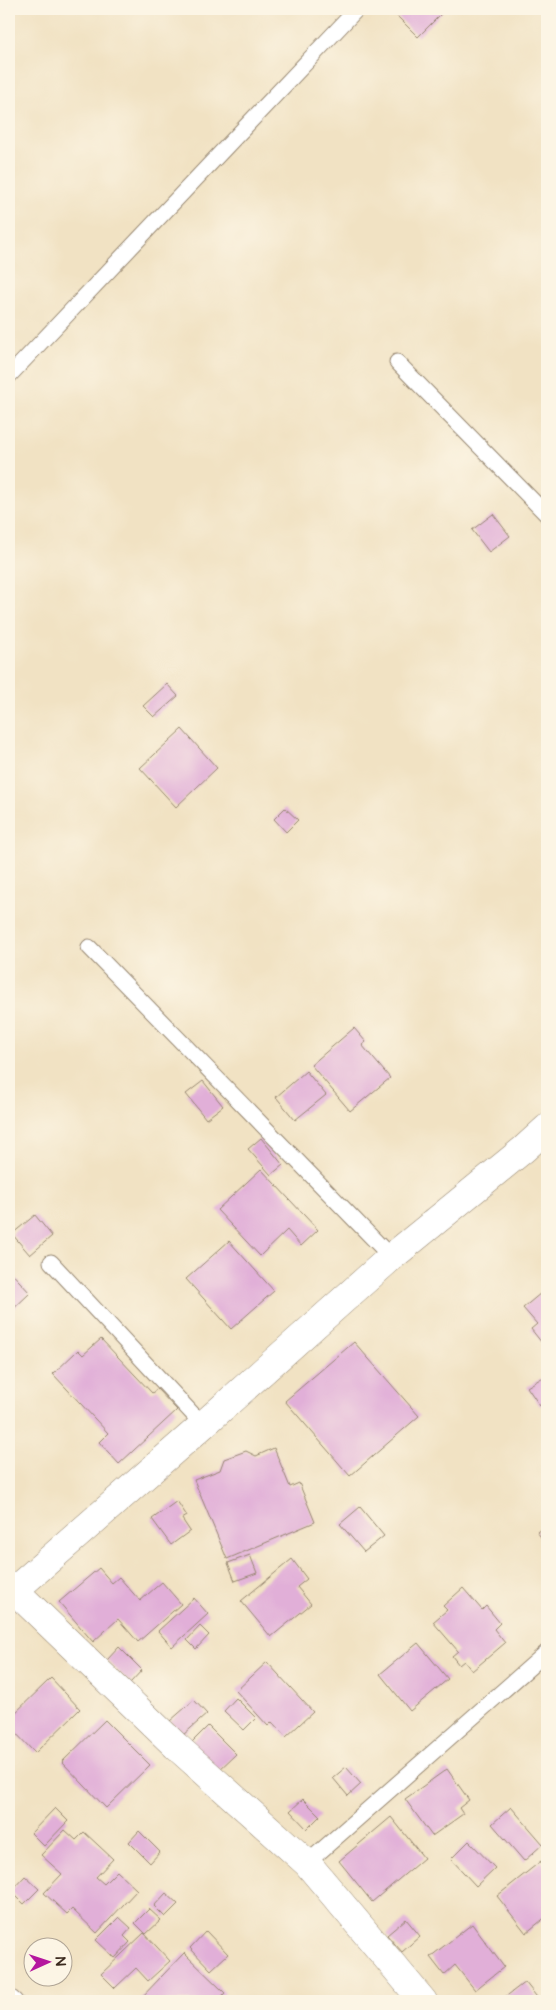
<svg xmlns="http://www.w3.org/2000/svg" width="556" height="2010" font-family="'Architects Daughter',sans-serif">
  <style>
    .building { fill: #e1afd8 }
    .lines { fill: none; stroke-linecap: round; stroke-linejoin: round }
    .lane-casing { stroke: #968670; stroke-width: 17 }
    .street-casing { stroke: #968670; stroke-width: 29 }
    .lane { stroke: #fff; stroke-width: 15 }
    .street { stroke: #fff; stroke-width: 28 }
  </style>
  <rect width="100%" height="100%" fill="#fcf5e5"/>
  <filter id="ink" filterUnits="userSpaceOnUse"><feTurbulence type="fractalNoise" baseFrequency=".02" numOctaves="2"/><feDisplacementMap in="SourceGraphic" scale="10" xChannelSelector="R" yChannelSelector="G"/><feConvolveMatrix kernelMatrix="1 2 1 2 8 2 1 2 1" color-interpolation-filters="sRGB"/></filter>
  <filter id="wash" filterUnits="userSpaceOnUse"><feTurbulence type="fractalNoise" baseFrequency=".0096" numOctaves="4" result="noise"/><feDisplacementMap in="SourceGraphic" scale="20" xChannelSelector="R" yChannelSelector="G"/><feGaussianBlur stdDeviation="1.12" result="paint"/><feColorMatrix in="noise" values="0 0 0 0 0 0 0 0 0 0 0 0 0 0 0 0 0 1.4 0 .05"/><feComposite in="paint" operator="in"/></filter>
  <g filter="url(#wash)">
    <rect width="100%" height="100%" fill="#f1e2c3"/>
    <g id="blocks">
      <path class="building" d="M392,9H442L444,11L418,37L391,10Z
        M493,514L510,536L489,552L472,530Z
        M167,684L178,696L154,717L143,706Z
        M182,729L217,768L176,807L140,768Z
        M285,808L298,820L286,832L274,819Z
        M354,1028L366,1042L362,1045L390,1078L350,1111L311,1065Z
        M306,1071L326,1095L295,1120L276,1097Z
        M203,1081L223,1106L206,1119L186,1094Z
        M261,1138L283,1165L271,1175L248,1149Z
        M261,1169L318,1230L301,1246L287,1230L260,1256L217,1210Z
        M35,1215L52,1236L30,1255L12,1234Z
        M229,1241L274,1291L231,1329L186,1279Z
        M9,1270L30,1293L9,1313Z
        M547,1288V1338L542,1343L531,1329L537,1324L523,1308Z
        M101,1339L152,1393L157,1389L177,1410L119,1464L99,1442L108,1433L53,1374L78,1350L83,1355Z
        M354,1342L419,1416L350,1476L285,1401Z
        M545,1376L547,1379V1401L540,1406L527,1387Z
        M274,1448L290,1487L299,1483L315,1522L227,1559L194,1480L220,1470L224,1459L246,1451L256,1456Z
        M177,1501L187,1516L182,1519L190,1531L171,1545L152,1519Z
        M360,1507L384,1536L364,1552L340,1524Z
        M547,1524V1545L537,1532Z
        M250,1555L257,1573L235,1581L228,1563Z
        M292,1559L307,1579L297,1587L311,1604L271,1637L241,1601Z
        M99,1568L112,1583L119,1577L140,1601L162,1582L181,1604L138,1642L118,1619L93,1642L59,1602Z
        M463,1588L482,1610L486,1606L500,1623L494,1629L505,1643L472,1671L464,1661L459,1665L452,1656L458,1651L433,1622L447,1610L443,1606Z
        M194,1598L208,1614L172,1647L158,1631Z
        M200,1626L209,1635L196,1649L187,1640Z
        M418,1643L448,1679L410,1711L380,1674Z
        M119,1647L142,1670L130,1683L107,1660Z
        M267,1662L313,1712L286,1737L272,1722L268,1726L236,1691Z
        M51,1678L80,1709L35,1753L9,1726V1719Z
        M236,1698L256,1718L244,1730L224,1711Z
        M194,1700L207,1714L183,1735L170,1721Z
        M105,1720L150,1765L106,1808L62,1762Z
        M208,1726L236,1754L217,1772L190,1744Z
        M346,1767L361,1784L348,1796L333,1778Z
        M447,1769L469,1800L459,1808L463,1814L432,1836L405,1799Z
        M303,1799L320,1816L307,1829L290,1811Z
        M511,1807L543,1844L524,1861L492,1824Z
        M55,1808L68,1821L44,1846L31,1833Z
        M391,1817L424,1858L372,1902L339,1861Z
        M65,1830L76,1840L84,1832L113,1859L96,1877L104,1884L117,1871L137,1890L97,1933L72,1909L67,1914L44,1893L62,1874L41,1855Z
        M139,1831L160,1852L150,1863L129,1842Z
        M469,1841L495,1868L476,1886L451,1859Z
        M541,1861L547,1869V1916L526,1933L497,1896Z
        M25,1876L39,1889L24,1904L11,1891Z
        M166,1893L178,1904L165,1917L154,1906Z
        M149,1909L161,1920L146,1934L135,1923Z
        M119,1917L131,1928L124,1936L130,1942L115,1958L96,1940Z
        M406,1919L420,1936L402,1952L387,1935Z
        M472,1924L504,1967L475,1990L455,1965L444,1975L430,1957Z
        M206,1931L228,1954L211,1970L190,1948Z
        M144,1933L170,1961L148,1981L136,1968L115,1988L101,1974Z
        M184,1953L225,1993L217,2001H142L140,1999Z
        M525,1982L540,2001H500Z"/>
    </g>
  </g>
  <g filter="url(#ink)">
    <use href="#blocks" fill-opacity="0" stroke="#968670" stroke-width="1"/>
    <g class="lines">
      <g class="lane-casing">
        <path id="lane" d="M397,362L547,515
          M9,376L357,9
          M89,947L391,1257
          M51,1262L203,1425
          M307,1863L547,1652
          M9,1996L15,2001"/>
      </g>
      <g class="street-casing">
        <path id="street" d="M14,1590L176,1746L307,1863L423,2001
          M9,1595L203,1425L388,1260L524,1149L547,1128"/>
      </g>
      <use href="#lane" class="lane"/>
      <use href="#street" class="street"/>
    </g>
  </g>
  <rect width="556" height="2010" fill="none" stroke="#fcf5e5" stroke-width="30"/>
  <g transform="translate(48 1962) rotate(87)"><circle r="24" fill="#fcf5e5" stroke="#afa495"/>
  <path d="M0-4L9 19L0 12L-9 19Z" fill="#b5179e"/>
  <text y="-8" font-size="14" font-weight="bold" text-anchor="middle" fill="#3b2a1e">N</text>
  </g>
</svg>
